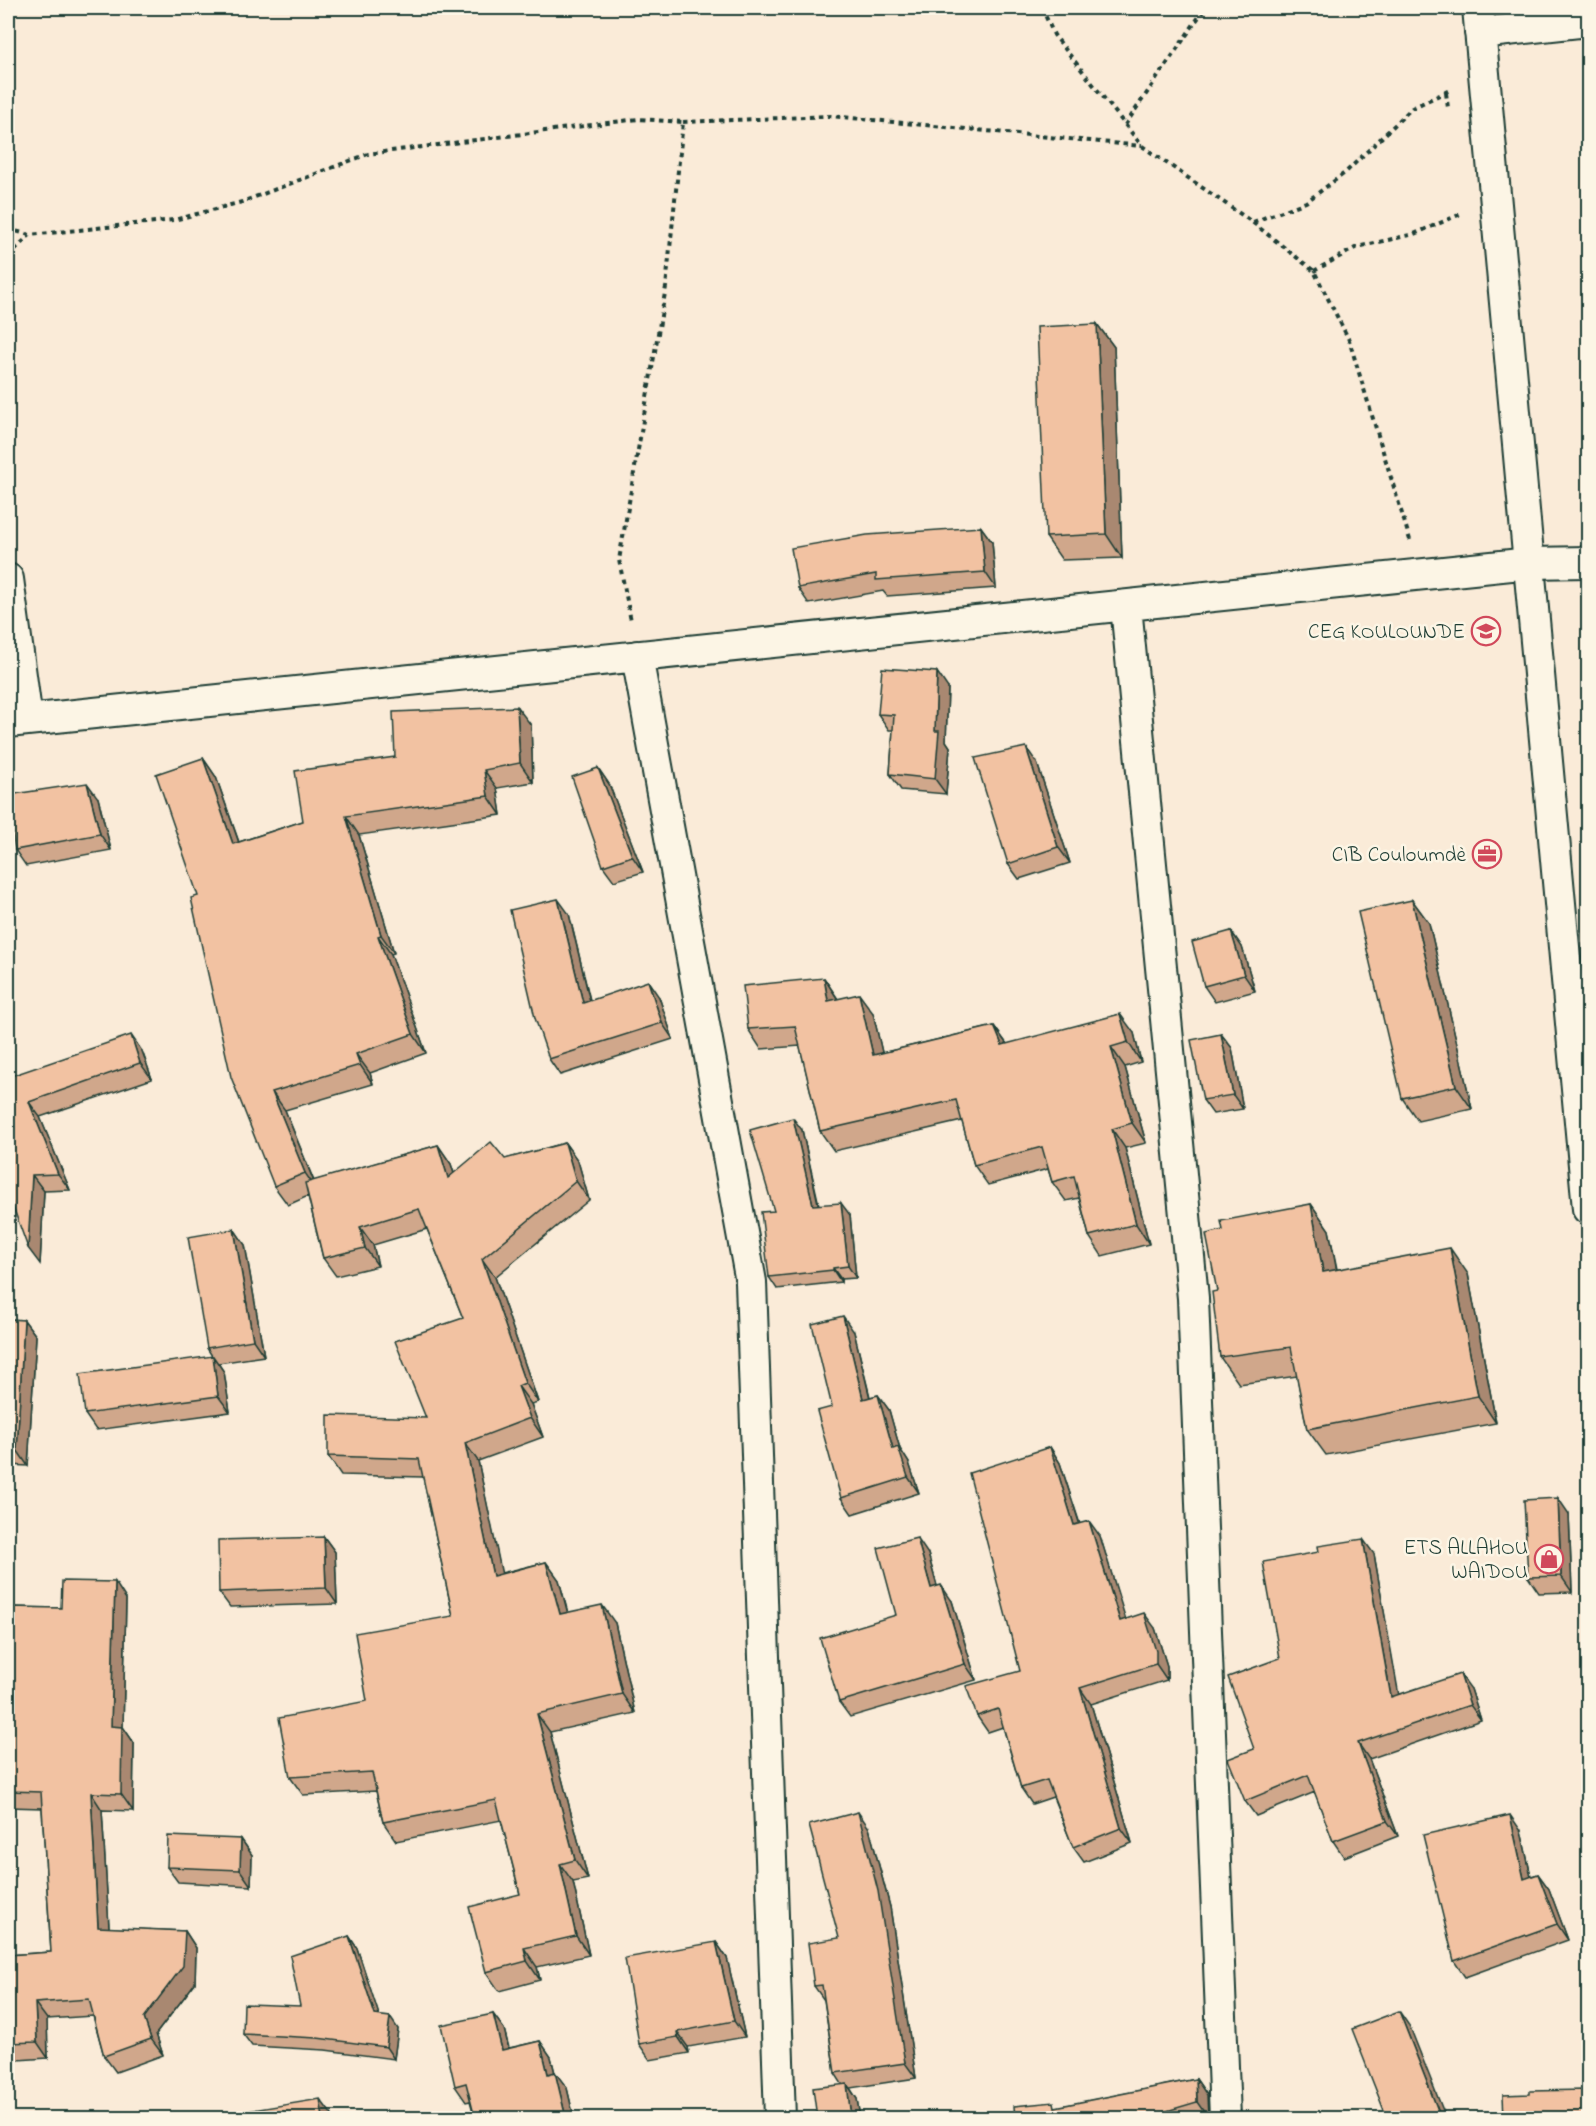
<svg xmlns="http://www.w3.org/2000/svg" width="1596" height="2126" font-family="'Indie Flower',sans-serif">
  <style>
    .lines { fill: none; stroke-linecap: round; stroke-linejoin: round }
    .minor-casing { stroke: #1f3d34; stroke-width: 34 }
    .path { stroke: #1f3d34; stroke-width: 4; stroke-dasharray: 4.5 4.5; stroke-linecap: butt }
    .minor { stroke: #fcf5e5; stroke-width: 30 }
    .wall { fill: #d0a78b; stroke: #1f3d34; stroke-width: 1.5 }
    .shaded-wall { fill: #a98871; stroke: #1f3d34; stroke-width: 1.5 }
    .building { fill: #f2c2a2; stroke: #1f3d34; stroke-width: 1.5 }
    .labels { text-anchor: middle; stroke-width: 5; stroke-linejoin: round; paint-order: stroke }
    .poi-label { font-size: 21px; fill: #1f3d34; stroke: #fcf5e5; text-anchor: end }
  </style>
  <rect width="100%" height="100%" fill="#faebd8"/>
  <filter id="ink" filterUnits="userSpaceOnUse"><feTurbulence type="fractalNoise" baseFrequency=".0167" numOctaves="2"/><feDisplacementMap in="SourceGraphic" scale="12" xChannelSelector="R" yChannelSelector="G"/><feConvolveMatrix kernelMatrix="1 2 1 2 8 2 1 2 1" color-interpolation-filters="sRGB"/></filter>
  <g filter="url(#ink)">
    <g class="lines">
      <g class="minor-casing">
        <path id="minor" d="M1478,8L1588,1209
          M1480,33L1588,21
          M8,579L27,720
          M1126,606L1193,1298L1225,2118
          M637,656L751,1282L780,2118
          M8,722L1530,563L1588,562"/>
      </g>
      <path class="path" d="M1042,8L1054,35L1142,146L1252,222L1314,271L1349,340L1410,540
        M1446,93L1448,108
        M683,122L831,116L1142,146
        M1125,125L1205,8
        M1253,222L1306,202L1346,172L1412,108L1450,90
        M8,229L30,235L174,220L242,202L368,154L638,119L683,122L666,287L619,560L631,621
        M8,256L30,235
        M1314,271L1357,247L1414,234L1461,214"/>
      <use href="#minor" class="minor"/>
    </g>
    <path class="wall" d="M1097,324L1114,347L1122,558L1062,560L1046,537Z
      M981,527L992,542L996,588L887,596L883,591L809,604L798,588Z
      M948,688L946,741L950,747L946,794L901,790L890,774L893,730H889L878,714Z
      M531,725L533,782L497,788L501,815L359,835L394,953L391,954L426,1053L370,1073L373,1084L285,1110L314,1181L438,1145L451,1164L454,1173L565,1143L578,1161L589,1200L495,1277L538,1402L531,1404L543,1437L478,1461L501,1573L546,1562L559,1580L568,1613L615,1623L635,1713L550,1732L588,1879L573,1882L589,1955L537,1967L540,1980L499,1991L486,1972L520,1894L501,1820L396,1841L383,1822L376,1791L303,1795L290,1777L453,1616L423,1477L341,1475L328,1456L426,1418L463,1318L427,1229L373,1245L378,1266L336,1276L323,1258L308,1196L288,1205L274,1186L198,896L203,758L216,777L239,842L303,821L395,757Z
      M1037,763L1070,863L1019,879L1008,864Z
      M598,768L609,784L643,872L614,881L603,866Z
      M98,798L111,850L26,866L15,850Z
      M1412,900L1429,923L1472,1109L1418,1121L1402,1098Z
      M569,914L590,1000L659,997L673,1039L560,1075L549,1059Z
      M1231,931L1242,947L1255,991L1215,1002L1204,986Z
      M824,978L838,999L873,1013L882,1053L994,1026L1007,1044L1134,1033L1141,1062L1125,1067L1146,1143L1125,1148L1149,1244L1102,1256L1089,1236L1079,1198L1066,1201L1052,1182L1048,1169L988,1185L974,1165L962,1121L834,1151L820,1131L800,1046L761,1049L748,1029Z
      M1221,1034L1232,1048L1243,1109L1213,1114L1203,1100Z
      M142,1051L152,1079L40,1117L70,1190L44,1191L40,1264L8,1077Z
      M802,1130L819,1205L850,1215L856,1278L841,1279V1282L777,1289L769,1277L774,1211Z
      M1311,1204L1329,1230L1337,1269L1468,1274L1496,1423L1326,1455L1307,1429L1297,1376L1239,1384L1220,1357L1217,1291L1223,1230Z
      M234,1229L245,1245L264,1356L218,1363L224,1372L230,1412L96,1430L85,1414L212,1356L207,1348Z
      M8,1319L24,1320L36,1336L28,1466L8,1465Z
      M854,1332L870,1397L878,1395L889,1410L900,1449L909,1463L919,1493L852,1514L841,1498L832,1407Z
      M1050,1447L1060,1463L1080,1524L1100,1536L1125,1619L1155,1628L1167,1666V1680L1091,1704L1132,1843L1084,1862L1073,1847L1053,1797L1032,1804L1021,1788L1003,1727L988,1732L977,1716L1020,1671Z
      M1569,1514L1572,1592L1539,1593L1528,1577Z
      M324,1537L335,1552L337,1604L230,1607L219,1592Z
      M928,1554L937,1586L952,1601L976,1680L850,1717L839,1702L896,1615Z
      M1374,1554L1398,1694L1471,1689L1481,1720L1369,1759L1398,1836L1344,1857L1333,1841L1315,1792L1256,1816L1245,1801L1254,1749L1280,1658Z
      M126,1599L123,1727L134,1743L133,1811L102,1810L109,1928L185,1931L196,1948L195,1983L156,2034L163,2055L116,2072L104,2056L93,2016L47,2019L48,2058L17,2060L8,2046V1955L51,1952L42,1808L8,1807V1607L61,1608Z
      M869,1828L890,1907L916,2078L850,2088L857,2099L860,2118H817L842,2084L835,2073L824,2000L814,1986L839,1938Z
      M1521,1831L1531,1876L1538,1874L1549,1889L1568,1940L1465,1977L1454,1961Z
      M241,1839L252,1855L251,1886L178,1882L167,1867Z
      M349,1936L357,1948L379,2016L398,2029L394,2059L325,2050L252,2046L243,2034L300,2006Z
      M716,1942L727,1958L745,2037L688,2047L689,2053L650,2060L639,2044Z
      M493,2014L504,2029L509,2048L540,2041L551,2057L555,2073L567,2088L574,2118H475L470,2101L466,2102L455,2086Z
      M1196,2079L1207,2095L1208,2118H1015L1058,2107Z"/>
    <path class="shaded-wall" d="M1097,324L1114,347L1122,558L1106,534Z
      M981,527L992,542L996,588L985,572Z
      M937,672L948,688L946,741L950,747L946,794L935,779V731Z
      M517,707L531,725L533,782L520,763Z
      M1026,747L1037,763L1070,863L1058,847Z
      M203,758L216,777L246,863L233,844Z
      M598,768L609,784L643,872L632,856Z
      M484,770L497,788L501,815L488,796Z
      M87,783L98,798L111,850L100,834Z
      M346,816L359,835L394,953L381,935Z
      M558,899L569,914L594,1018L583,1003Z
      M1412,900L1429,923L1472,1109L1456,1086Z
      M1231,931L1242,947L1255,991L1244,975Z
      M378,936L391,954L426,1053L413,1034Z
      M824,978L837,998L842,1021L828,1001Z
      M648,981L659,997L673,1039L662,1023Z
      M859,994L873,1013L887,1074L873,1055Z
      M1120,1014L1134,1033L1141,1062L1128,1042Z
      M994,1026L1008,1046L1002,1045Z
      M1221,1034L1232,1048L1243,1109L1233,1095Z
      M131,1035L142,1051L152,1079L140,1063Z
      M1111,1047L1125,1067L1146,1143L1132,1123Z
      M356,1054L370,1073L373,1084L360,1065Z
      M272,1092L285,1110L318,1192L305,1173Z
      M29,1102L40,1117L70,1190L58,1174Z
      M793,1118L802,1130L821,1217L813,1205Z
      M1112,1129L1125,1148L1149,1244L1136,1224Z
      M565,1143L578,1161L589,1200L576,1181Z
      M438,1145L451,1164L461,1197L448,1178Z
      M32,1175L44,1191L40,1264L28,1248Z
      M841,1203L850,1215L856,1278L848,1266Z
      M1311,1204L1329,1230L1342,1298L1323,1272Z
      M360,1227L373,1245L378,1266L365,1248Z
      M234,1229L245,1245L264,1356L253,1340Z
      M1450,1248L1468,1274L1496,1423L1478,1396Z
      M482,1259L495,1277L538,1402L525,1383Z
      M833,1268L841,1279V1282L833,1270Z
      M843,1316L854,1332L874,1415L863,1399Z
      M24,1320L36,1336L28,1466L17,1450Z
      M213,1356L224,1372L230,1412L218,1396Z
      M518,1386L531,1404L543,1437L530,1418Z
      M878,1395L889,1410L900,1449L909,1463L919,1493L908,1477L893,1449Z
      M465,1443L478,1461L506,1594L493,1576Z
      M1050,1447L1060,1463L1085,1541L1074,1525Z
      M1558,1498L1569,1514L1572,1592L1561,1576Z
      M1089,1521L1100,1536L1131,1636L1120,1621Z
      M324,1537L335,1552L337,1604L326,1588Z
      M917,1538L928,1554L942,1604L931,1588Z
      M1363,1539L1374,1554L1402,1713L1391,1697Z
      M546,1562L559,1580L573,1633L560,1614Z
      M115,1582L126,1599L123,1727L134,1743L133,1811L121,1794L111,1726Z
      M941,1585L952,1601L976,1680L965,1664Z
      M602,1605L615,1623L635,1713L622,1694Z
      M1144,1613L1155,1628L1167,1666V1680L1156,1664Z
      M1460,1674L1471,1689L1481,1720L1470,1705Z
      M1080,1688L1091,1704L1132,1843L1121,1828Z
      M537,1714L550,1732L588,1879L575,1860Z
      M1358,1743L1369,1759L1398,1836L1387,1821Z
      M91,1793L102,1810L110,1944L98,1927Z
      M858,1812L869,1828L890,1907L916,2078L905,2063Z
      M1510,1815L1521,1831L1535,1895L1524,1879Z
      M241,1839L252,1855L251,1886L240,1870Z
      M560,1864L573,1882L589,1955L576,1936Z
      M1538,1874L1549,1889L1568,1940L1557,1924Z
      M185,1931L196,1948L195,1983L156,2034L163,2055L151,2039L144,2018Z
      M349,1936L357,1948L383,2027L375,2015Z
      M716,1942L727,1958L745,2037L734,2021Z
      M524,1948L537,1967L540,1980L527,1961Z
      M35,2003L47,2019L48,2058L37,2042Z
      M1399,2011L1410,2027L1446,2118H1441Z
      M493,2014L504,2029L513,2066L502,2050Z
      M390,2017L398,2029L394,2059L386,2047Z
      M677,2032L688,2047L689,2053L678,2037Z
      M540,2041L551,2057L559,2090L548,2074Z
      M555,2072L567,2088L574,2118H566Z
      M1196,2079L1207,2095L1208,2118L1197,2102Z
      M847,2084L857,2099L860,2118H851Z
      M1586,2090L1588,2094V2118H1587Z
      M320,2099L332,2115V2118H323Z"/>
    <path class="building" d="M1097,324L1106,534L1046,537L1037,327Z
      M981,527L985,572L876,580V574L798,588L791,548L867,535Z
      M882,668L937,672L935,731H939L935,779L890,774L894,715L878,714Z
      M517,707L520,763L484,770L488,796L346,816L381,935L378,936L413,1034L356,1054L360,1065L272,1092L305,1173L274,1186L231,1077L191,898L198,896L156,774L203,758L233,844L303,821L295,771L395,757L393,712Z
      M1026,747L1058,847L1008,864L975,758Z
      M598,768L632,856L603,866L572,777Z
      M87,783L100,834L15,850L8,800V795Z
      M558,899L583,1003L648,981L662,1023L549,1059L535,1018L510,910Z
      M1412,900L1456,1086L1402,1098L1358,912Z
      M1231,931L1244,975L1204,986L1192,942Z
      M824,978L828,1001L859,994L873,1055L994,1026L1002,1045L1120,1014L1128,1042L1111,1047L1132,1123L1112,1129L1136,1224L1089,1236L1074,1176L1052,1182L1042,1147L974,1165L956,1100L820,1131L795,1026L748,1029L743,986Z
      M1221,1034L1233,1095L1203,1100L1191,1040Z
      M131,1035L140,1063L29,1102L58,1174L32,1175L28,1248L8,1193V1077Z
      M793,1118L813,1205L841,1203L848,1266L833,1268V1270L769,1277L761,1212L774,1211L750,1130Z
      M491,1142L505,1159L565,1143L576,1181L482,1259L525,1383L518,1386L530,1418L465,1443L493,1576L546,1562L560,1614L602,1605L622,1694L537,1714L575,1860L560,1864L576,1936L524,1948L527,1961L486,1972L469,1907L520,1894L496,1800L383,1822L372,1772L290,1777L279,1718L367,1701L355,1633L453,1616L419,1459L328,1456V1415L426,1418L395,1341L463,1318L419,1209L360,1227L365,1248L323,1258L305,1183L438,1145L448,1178Z
      M1311,1204L1323,1272L1450,1248L1478,1396L1307,1429L1291,1347L1220,1357L1212,1292L1217,1291L1206,1234L1223,1230L1221,1221Z
      M234,1229L253,1340L207,1348L188,1237Z
      M843,1316L863,1399L878,1395L893,1449L898,1447L908,1477L841,1498L817,1411L832,1407L812,1324Z
      M8,1319L24,1320L17,1450H8Z
      M213,1356L218,1396L85,1414L80,1374Z
      M1050,1447L1074,1525L1089,1521L1120,1621L1144,1613L1156,1651V1664L1080,1688L1121,1828L1073,1847L1047,1780L1021,1788L998,1709L977,1716L966,1686L1020,1671L969,1473Z
      M1558,1498L1561,1576L1528,1577L1524,1500Z
      M324,1537L326,1588L219,1592L218,1540Z
      M917,1538L931,1588L941,1585L965,1664L839,1702L820,1638L896,1615L878,1548Z
      M1363,1539L1391,1697L1460,1674L1470,1705L1358,1743L1387,1821L1333,1841L1308,1775L1245,1801L1228,1759L1254,1749L1228,1677L1280,1658L1263,1562L1319,1552L1318,1546Z
      M62,1581L115,1582L111,1726L122,1727L121,1794L91,1793L98,1927L185,1931L183,1966L144,2018L151,2039L104,2056L89,1999L35,2003L37,2042L8,2043V1955L51,1952L41,1792L8,1791V1607L61,1608Z
      M858,1812L878,1891L905,2063L835,2073L822,1985L814,1986L808,1943L839,1938L809,1825Z
      M1510,1815L1524,1879L1538,1874L1557,1924L1454,1961L1423,1835Z
      M168,1836L241,1839L240,1870L167,1867Z
      M349,1936L375,2015L390,2017L386,2047L317,2038L243,2034L244,2004L300,2006L290,1956Z
      M716,1942L734,2021L677,2032L678,2037L639,2044L625,1958Z
      M1399,2011L1441,2118H1387L1352,2029Z
      M493,2014L502,2050L540,2041L548,2074L555,2072L566,2118H475L466,2083L455,2086L441,2025Z
      M1196,2079L1197,2102L1143,2118H1015L1014,2106L1054,2102L1055,2107Z
      M847,2084L851,2118H817L813,2088Z
      M1586,2090L1587,2118H1504L1503,2095L1530,2094V2091Z
      M320,2099L323,2118H205Z"/>
  </g>
  <defs>
    <g id="school-ring" transform="scale(1.5)"><circle r="9.5" fill="#fcf5e5" stroke="#d1495b" stroke-width="1.5"/><path d="M0-5L7-2L0 1L-7-2ZM-4 1L0 2.5L4 1V4Q0 6-4 4Z" fill="#d1495b"/></g>
    <g id="office-ring" transform="scale(1.5)"><circle r="9.5" fill="#fcf5e5" stroke="#d1495b" stroke-width="1.5"/><path d="M-6-3h4V-5.5h4V-3h4V5H-6ZM-1-4.5V-3h2v-1.5ZM-6 0V1H6V0Z" fill="#d1495b"/></g>
    <g id="shop-ring" transform="scale(1.5)"><circle r="9.5" fill="#fcf5e5" stroke="#d1495b" stroke-width="1.5"/><path d="M-5-2.5h2.3a2.7 3.5 0 0 1 5.4 0H5L5.5 6h-11ZM-1.5-2.5h3a1.5 2.3 0 0 0-3 0Z" fill="#d1495b"/></g>
  </defs>
  <g fill-rule="evenodd">
    <use href="#school-ring" x="1486" y="631"/>
    <use href="#office-ring" x="1487" y="854"/>
    <use href="#shop-ring" x="1549" y="1559"/>
  </g>
  <g class="labels">
    <g class="poi-label">
      <text x="1465" y="638">CEG KOULOUNDE</text>
      <text x="1466" y="861">CIB Couloumdè</text>
      <text x="1528" y="1554">ETS ALLAHOU<tspan x="1528" dy="24">WAIDOU</tspan></text>
    </g>
  </g>
  <rect width="1596" height="2126" fill="none" stroke="#fcf5e5" stroke-width="30"/>
  <rect x="15" y="15" width="1566" height="2096" fill="none" stroke="#1f3d34" stroke-width="2" filter="url(#ink)"/>
</svg>
